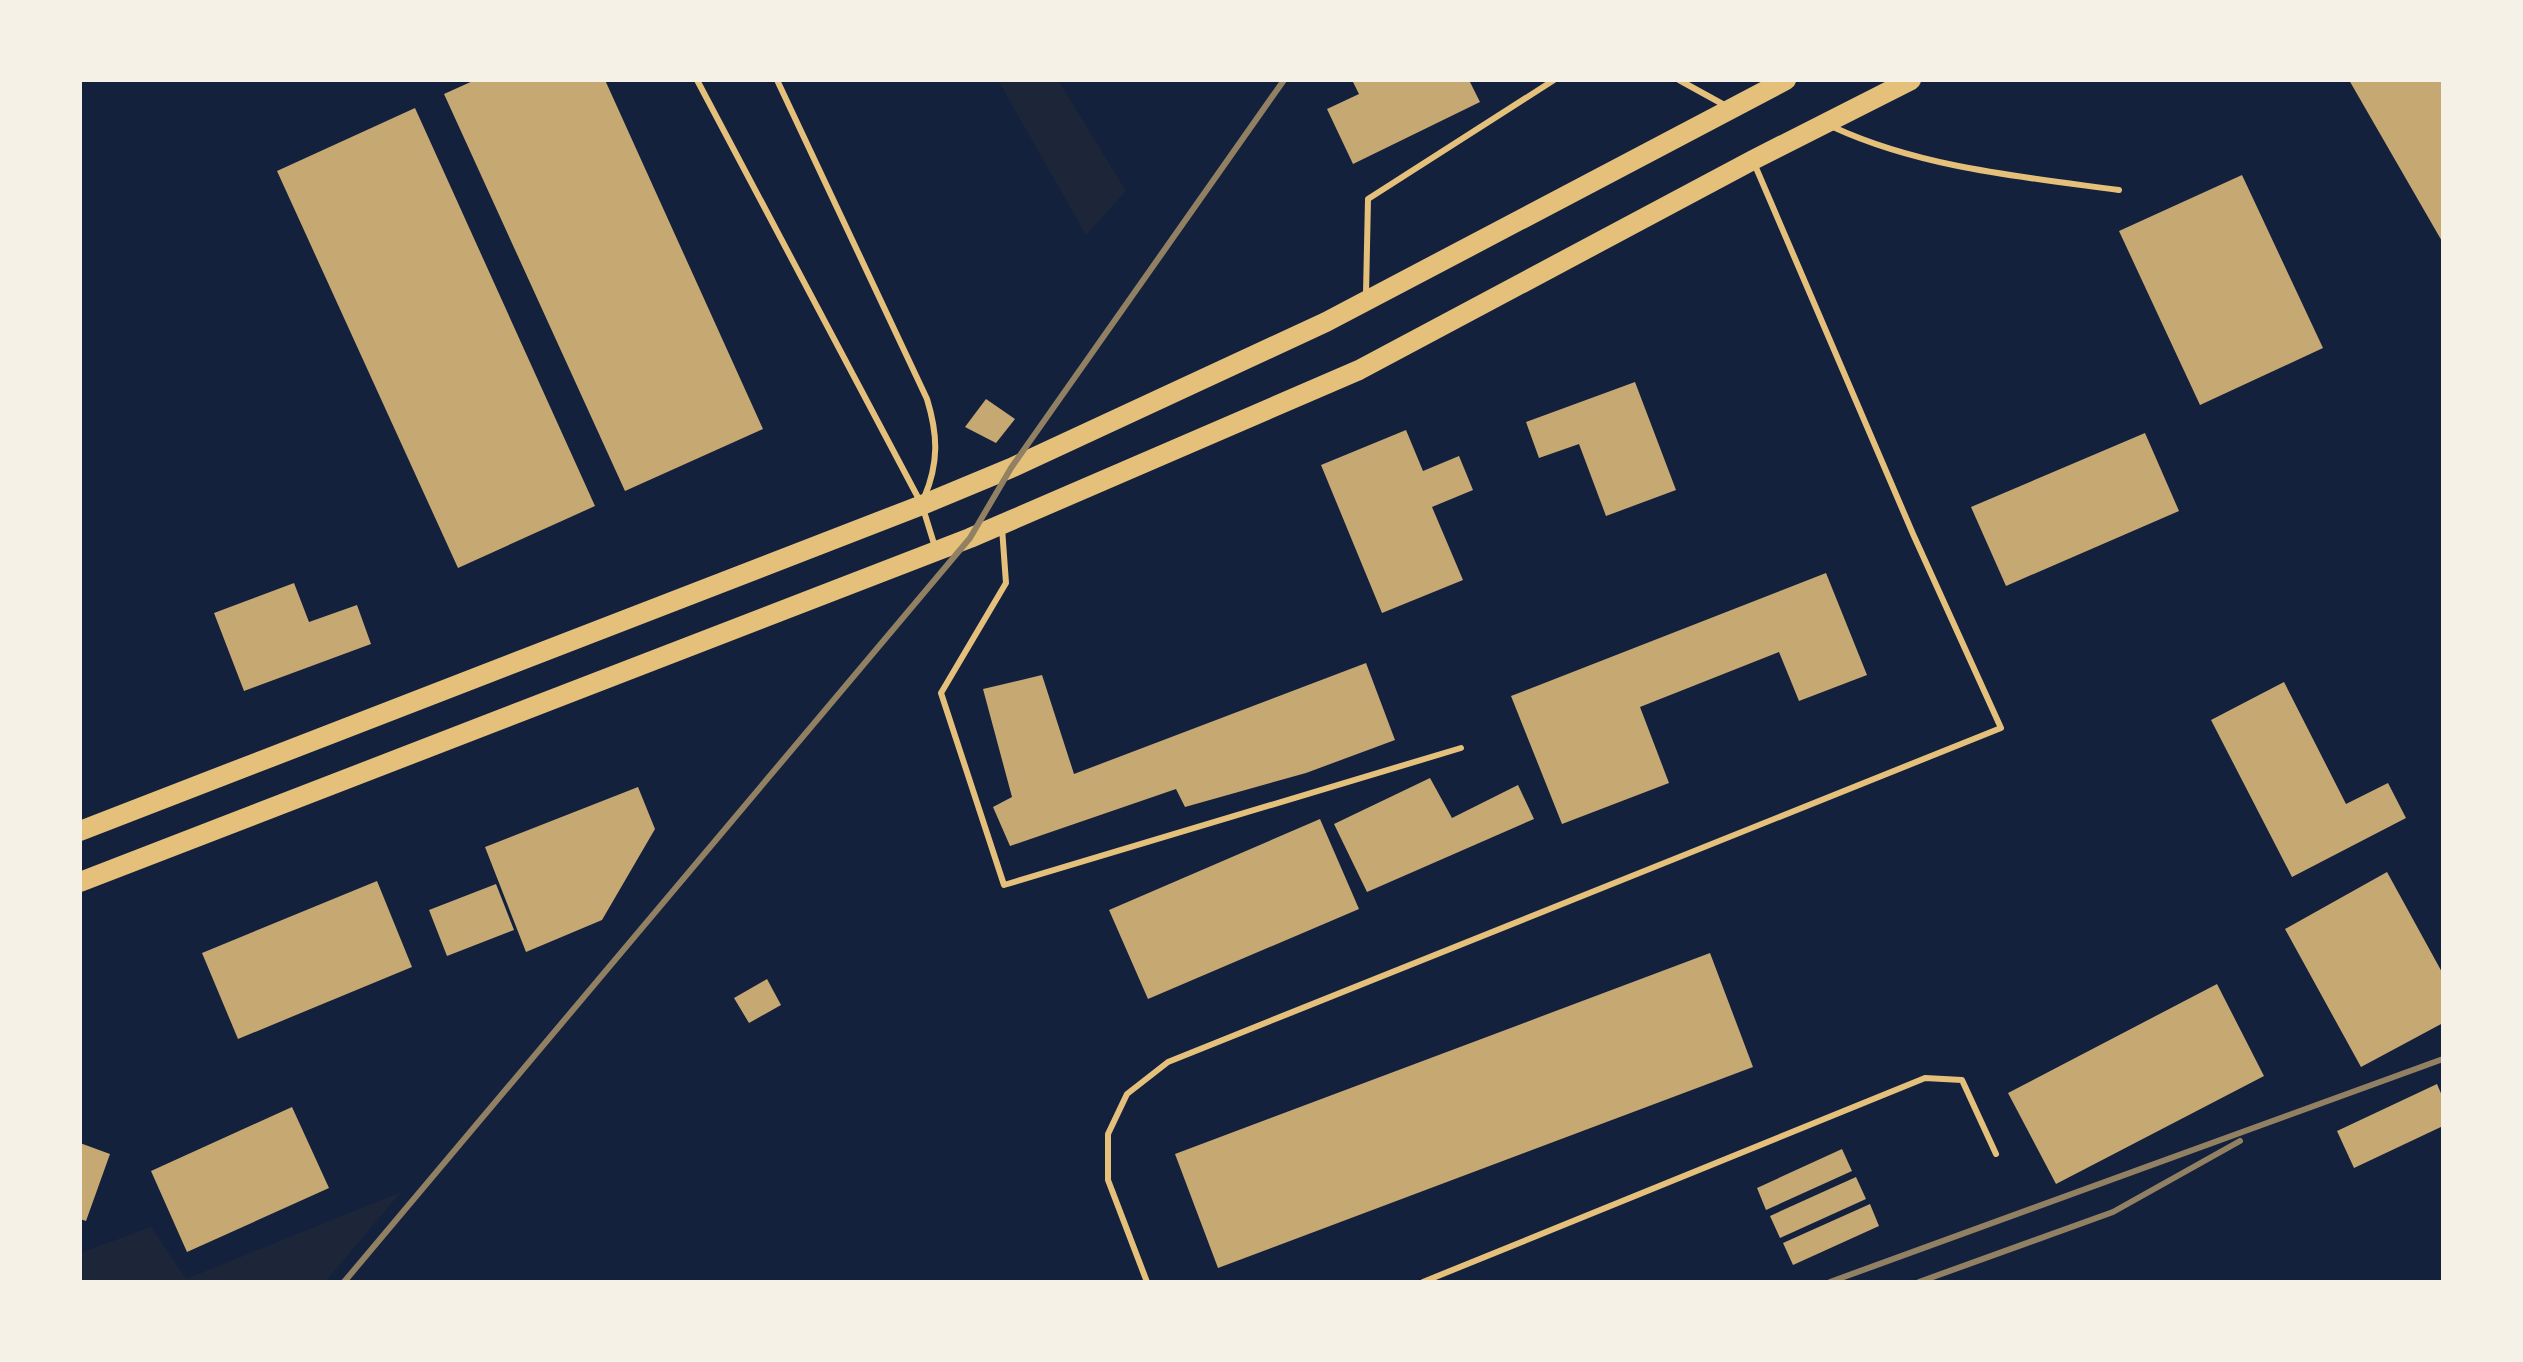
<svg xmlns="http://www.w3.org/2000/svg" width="2523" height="1362" font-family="Raleway,sans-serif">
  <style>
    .green { fill: #1d2539 }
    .building { fill: #c6a872 }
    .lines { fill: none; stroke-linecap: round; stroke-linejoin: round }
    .service { stroke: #e5c07b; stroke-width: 6 }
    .primary { stroke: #e5c07b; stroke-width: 20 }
    .rail { stroke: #918062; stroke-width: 6 }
  </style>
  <rect width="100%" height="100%" fill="#14213d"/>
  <path class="green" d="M998,80H1058L1126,191L1086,235Z
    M401,1192L325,1282H80V1253L151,1227L186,1279Z"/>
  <path class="building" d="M475,80H605L763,429L625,491L444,94Z
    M1352,80H1469L1480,102L1353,164L1327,109L1359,94Z
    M2349,80H2443V243Z
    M415,108L595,506L458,568L277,171Z
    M2242,175L2323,348L2200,405L2119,231Z
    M1635,382L1676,490L1606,516L1579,444L1539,458L1526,422Z
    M986,399L1015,419L996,443L965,427Z
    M1406,430L1423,471L1459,456L1473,490L1432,507L1463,580L1382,613L1321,465Z
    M2145,433L2179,511L2006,586L1971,507Z
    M1826,573L1867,675L1799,701L1779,652L1640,707L1669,783L1562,824L1511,696Z
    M294,583L309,622L357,605L371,644L244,691L214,613Z
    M1366,663L1395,740L1306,773L1185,807L1176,789L1010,846L993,807L1012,797L983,689L1042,675L1074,774Z
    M2284,682L2346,804L2388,783L2406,818L2292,877L2211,720Z
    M1430,778L1452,818L1518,785L1534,819L1367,892L1334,824Z
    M638,787L655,829L602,920L526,952L485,847Z
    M1320,819L1359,909L1148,999L1109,910Z
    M2387,872L2443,974V1023L2361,1067L2285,929Z
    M377,881L412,967L238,1039L202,953Z
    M496,884L514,930L447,956L429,910Z
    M1710,953L1753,1067L1218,1268L1175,1154Z
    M767,979L781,1005L749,1023L734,998Z
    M2217,984L2264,1076L2056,1184L2008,1093Z
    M2437,1084L2443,1098V1126L2354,1168L2337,1131Z
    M292,1107L329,1188L187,1252L151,1171Z
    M80,1143L110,1154L86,1221L80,1219Z
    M1842,1149L1852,1171L1766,1210L1757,1188Z
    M1856,1177L1866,1199L1780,1238L1770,1216Z
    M1870,1204L1879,1226L1793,1265L1783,1243Z"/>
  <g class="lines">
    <path class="service" d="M697,80L922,505L935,547
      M777,80L927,399C938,435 939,463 924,498
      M1679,80L1728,107
      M1833,127C1922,168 2023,177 2119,190
      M1366,294L1368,199L1554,80
      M1002,528L1006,583L941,693L1004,885L1461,748
      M1147,1282L1108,1180V1134L1127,1094L1168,1062L2001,728L1913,534L1754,163
      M1423,1282L1925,1078L1962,1080L1996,1154"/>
    <path class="primary" d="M80,831L922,505L1011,468L1326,322L1786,80
      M80,882L970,538L1359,370L1753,160L1911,80"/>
    <path class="rail" d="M344,1282L970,538L1011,468L1284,80
      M1830,1282L2443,1059
      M1919,1282L2113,1212L2240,1141"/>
  </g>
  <rect width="2523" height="1362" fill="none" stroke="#f6f1e7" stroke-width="164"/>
</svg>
